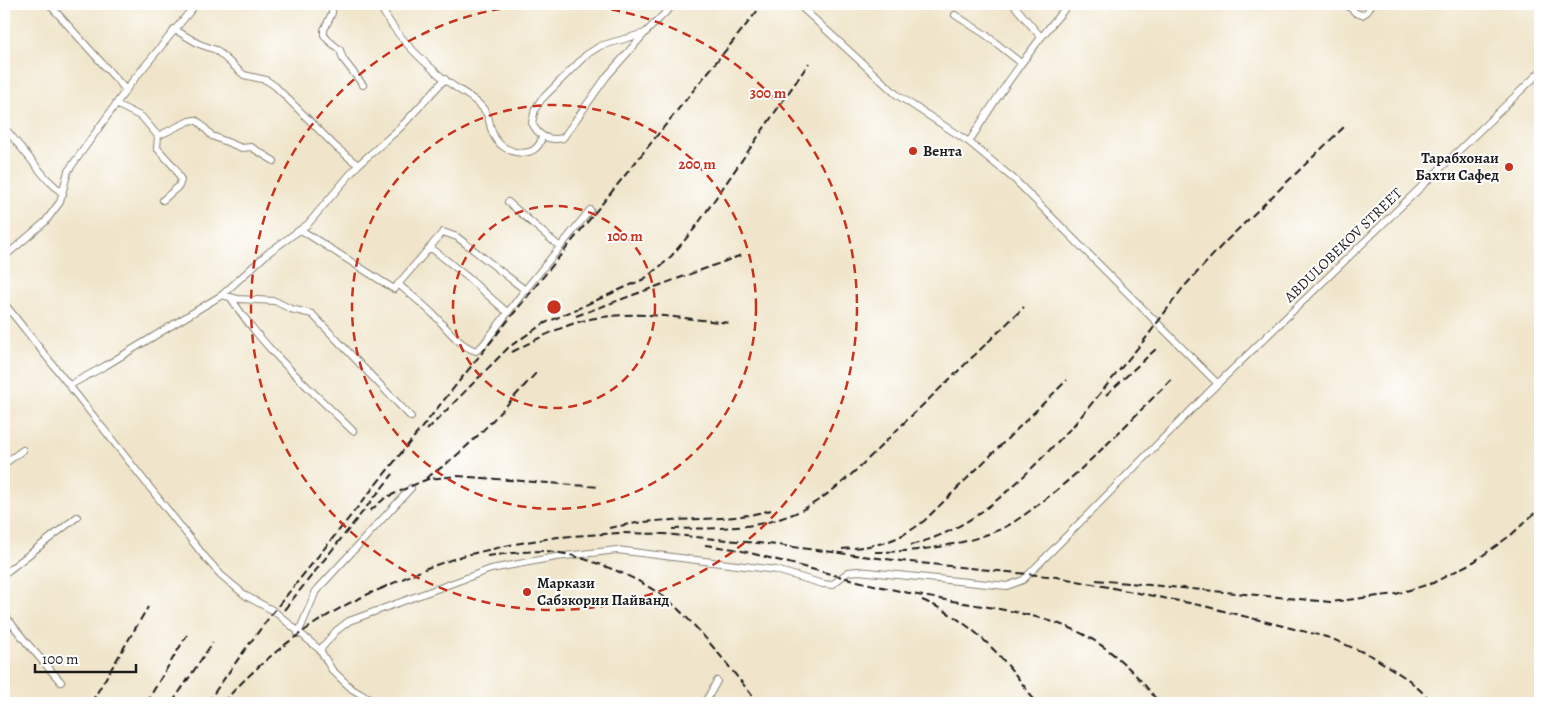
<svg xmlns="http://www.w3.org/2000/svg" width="1544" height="707" font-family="Alegreya,serif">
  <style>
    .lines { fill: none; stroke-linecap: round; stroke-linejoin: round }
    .minor-casing { stroke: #868073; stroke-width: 8 }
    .minor { stroke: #fff; stroke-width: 6 }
    .rail { stroke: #1c1c1c; stroke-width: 2; stroke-dasharray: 8 4; stroke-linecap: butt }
    .ring { fill: none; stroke: #c8321e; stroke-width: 2.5; stroke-dasharray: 9 6 }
    .poi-dot { fill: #c8321e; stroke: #fff; stroke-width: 2 }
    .labels { text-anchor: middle; stroke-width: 4; stroke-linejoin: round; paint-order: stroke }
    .poi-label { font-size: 15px; font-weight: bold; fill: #1c1c1c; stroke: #fff; text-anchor: start }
    .street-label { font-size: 15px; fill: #1c1c1c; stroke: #fff }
    .centre { fill: #c8321e; stroke: #fff; stroke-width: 2.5 }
    .ring-label { font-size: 15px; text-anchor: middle; font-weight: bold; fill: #c8321e; stroke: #fff; stroke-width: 4; stroke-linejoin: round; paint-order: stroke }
  </style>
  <rect width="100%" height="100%" fill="#fff"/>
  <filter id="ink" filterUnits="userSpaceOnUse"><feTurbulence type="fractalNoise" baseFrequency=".02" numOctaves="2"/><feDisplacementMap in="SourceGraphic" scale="10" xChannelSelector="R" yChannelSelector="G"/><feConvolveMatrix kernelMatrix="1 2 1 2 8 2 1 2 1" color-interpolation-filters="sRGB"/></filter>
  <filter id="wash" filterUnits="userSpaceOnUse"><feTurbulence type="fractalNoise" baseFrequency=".0096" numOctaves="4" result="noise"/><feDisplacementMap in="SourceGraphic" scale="20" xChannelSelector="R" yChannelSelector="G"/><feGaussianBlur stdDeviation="1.12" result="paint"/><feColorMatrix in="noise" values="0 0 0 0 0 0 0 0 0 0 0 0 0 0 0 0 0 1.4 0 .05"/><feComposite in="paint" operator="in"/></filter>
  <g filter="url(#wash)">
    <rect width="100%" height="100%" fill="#f0e5ca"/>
  </g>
  <g filter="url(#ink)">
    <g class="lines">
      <g class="minor-casing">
        <path id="minor" d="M49,4L126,90
          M330,4L332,7V13L324,30V35L328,40L340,50L343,59L363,85
          M379,4C395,35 418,57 444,79C455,88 468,94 479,104C493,117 487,125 495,138C505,155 538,161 542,136
          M798,4L897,95L969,142L1015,180L1218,384
          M1013,4L1040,36
          M1346,4L1356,13L1362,15L1367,12L1372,4
          M955,15L986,35L1021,63
          M174,29L199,44L216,50L244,75L266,80L275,86L336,147L358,165
          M645,33L607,76L563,138C548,141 539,137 532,123L535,109L541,100L586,55L600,46Z
          M645,33L674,4
          M116,104L142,117L158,136L157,148L175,168L181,180L179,186L163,200
          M4,127L46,178L63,194
          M158,136L189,121L195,120L200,123L212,136L242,148L251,147L274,161
          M969,142C999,93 1031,47 1069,4
          M508,202L560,247
          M301,230L394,289L443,232L457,237L525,290
          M430,247L466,276L507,312
          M4,257L45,222L60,202L68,171L131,83L196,4
          M398,284C410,294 423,304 434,315C447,328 458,345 476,351L483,345L525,290L590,210
          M222,295L238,299L275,301L291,309L312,314L411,417
          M231,298C263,349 311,389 353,431
          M4,303L204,556L221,575L246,596L274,611L320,650
          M70,385L105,366L222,295L268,253L308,224L358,165L400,128L445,79
          M4,464L23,450
          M4,574L77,517
          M4,614L26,642L61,682
          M298,634L316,591L411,488
          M376,703L352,689L332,670L320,650L336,631L349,621L491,569L556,557L617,550L776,570L823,584L832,585L848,572L858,571L1007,586L1023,580L1207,394L1540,72
          M705,703L717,681"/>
      </g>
      <use href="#minor" class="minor"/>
      <path class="rail" d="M576,316L742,255
        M512,352C539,338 566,323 596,318C640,310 686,319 730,323
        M1106,395L1157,348
        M1073,426L1146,338L1182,289L1224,243L1345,126
        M427,430L509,347L543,324L644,279L668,260L695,228L809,63
        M426,478C468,452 504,407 538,371
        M370,511L385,498L418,483L428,479L457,476L600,487
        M609,528C624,525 640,522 655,521C693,518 734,521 771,510
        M672,529C708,528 747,530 782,518C830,503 871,455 906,421C946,383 985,345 1024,307
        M705,545L734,549C795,564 856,582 918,595C968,605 1022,609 1070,628C1106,643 1136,672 1159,703
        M911,545C983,527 1027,472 1077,422
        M842,549C878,546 895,543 924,521L1067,380
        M875,552C917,552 961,546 1001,529C1014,523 1027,513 1039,504C1087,468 1128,422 1171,380
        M487,556C506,554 525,551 544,551C562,552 579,557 596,563C625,573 657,588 679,610C708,638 733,672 758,703
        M1096,580L1330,602L1396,594L1433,583L1475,561L1511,535L1540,508
        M380,589L427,568L462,556L514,544L558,537L619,533L664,534L778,545L901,561L1057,577L1204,606L1330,638L1372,656L1409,680L1434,703
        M922,600C973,621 1006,659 1036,703
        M284,610L393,474
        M91,703L148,607
        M146,703L187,635
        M172,703L213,642
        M207,703L241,655L274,611L763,4
        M223,703C263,656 328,608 386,587
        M261,703L265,698"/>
    </g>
  </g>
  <g class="ring">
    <circle cx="554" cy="307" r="101"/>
    <circle cx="554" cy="307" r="202"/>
    <circle cx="554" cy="307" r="303"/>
  </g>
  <g class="poi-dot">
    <circle cx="913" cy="151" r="5"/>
    <circle cx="1509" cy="167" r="5"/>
    <circle cx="527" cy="592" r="5"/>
  </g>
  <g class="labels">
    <g class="poi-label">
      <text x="923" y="156">Вента</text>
      <text x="1499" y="163" text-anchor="end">Тарабхонаи<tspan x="1499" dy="17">Бахти Сафед</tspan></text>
      <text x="537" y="588">Маркази<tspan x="537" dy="17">Сабзкории Пайванд</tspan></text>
    </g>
    <g class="street-label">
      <text transform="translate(1343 245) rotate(-44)" y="5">ABDULOBEKOV STREET</text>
    </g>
  </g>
  <circle cx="554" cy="307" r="8" class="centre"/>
  <g class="ring-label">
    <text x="768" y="98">300 m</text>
    <text x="697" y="169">200 m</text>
    <text x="625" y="241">100 m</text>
  </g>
  <rect width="1544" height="707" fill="none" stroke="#fff" stroke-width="20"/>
  <path d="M35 664v8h101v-8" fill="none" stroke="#1c1c1c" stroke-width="2.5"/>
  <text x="42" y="664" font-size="15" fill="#1c1c1c" stroke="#ffffff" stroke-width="4" paint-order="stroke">100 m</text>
</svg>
